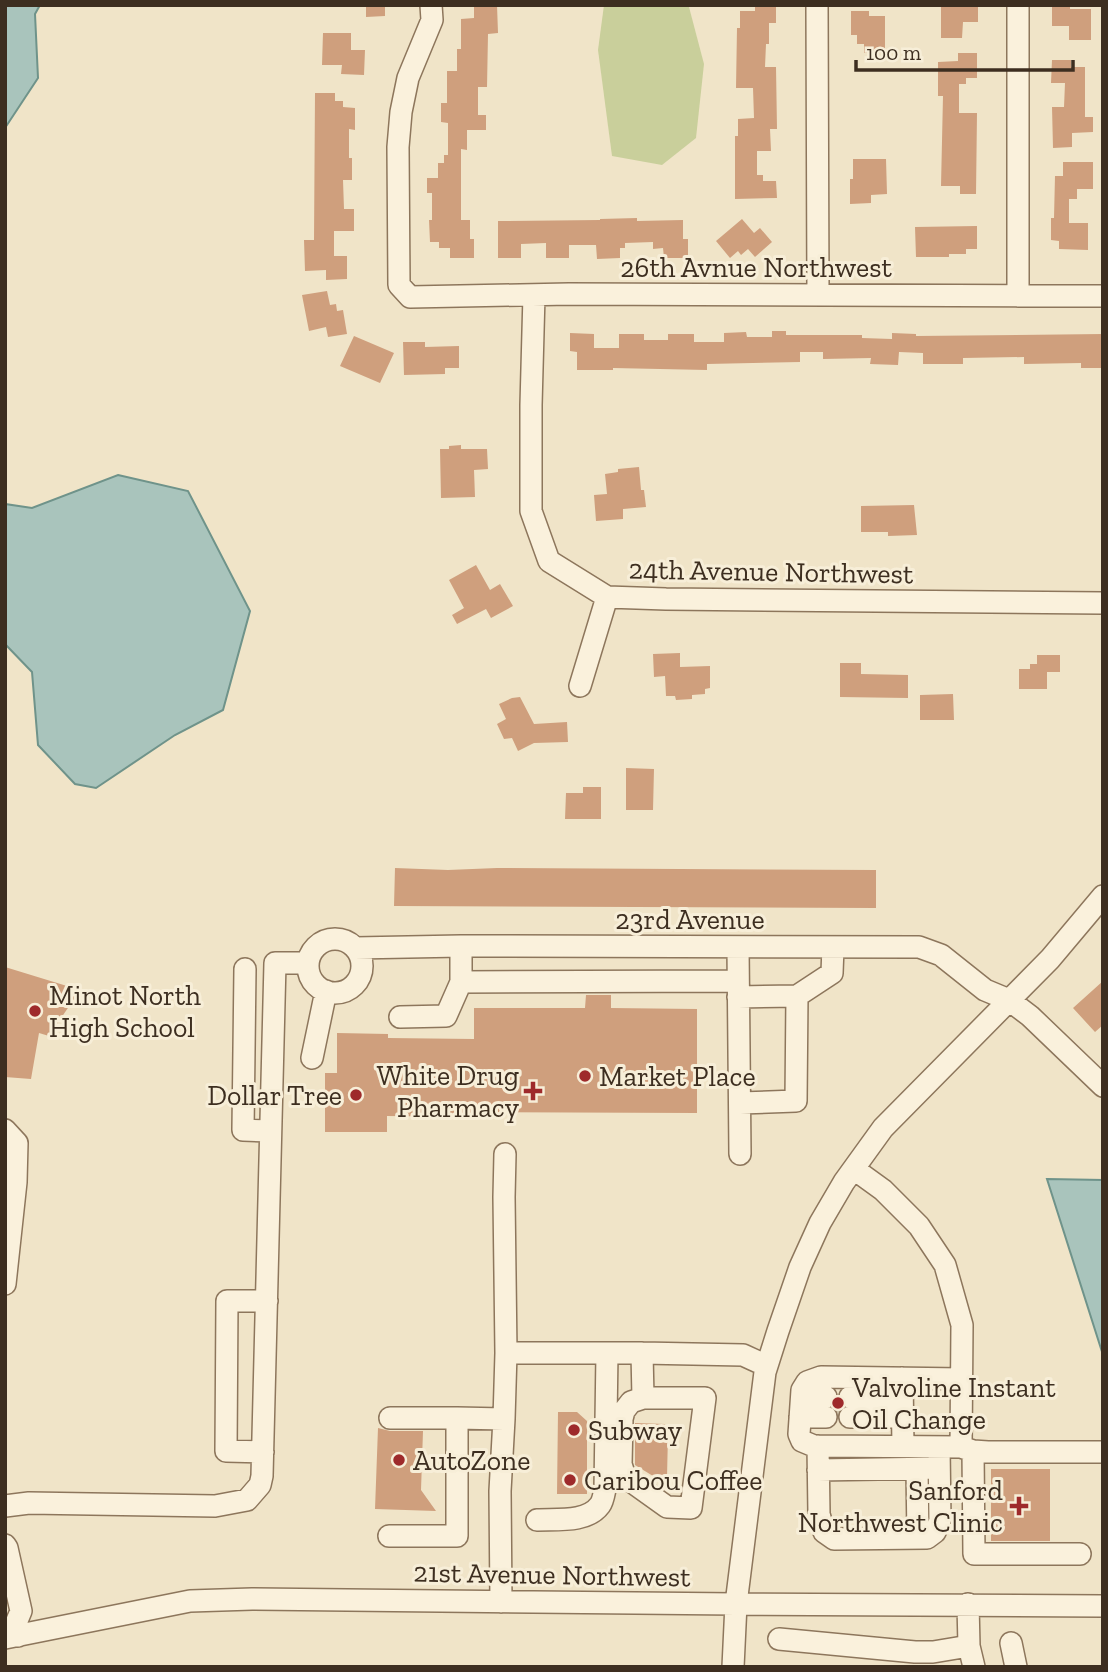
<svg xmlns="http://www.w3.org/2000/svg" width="1108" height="1672" font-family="'Zilla Slab',serif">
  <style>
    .green { fill: #c9cf9b }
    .water { fill: #a9c4bc; stroke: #6f938a; stroke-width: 2 }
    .building { fill: #cf9f7d }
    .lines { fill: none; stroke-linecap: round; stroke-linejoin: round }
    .minor-tunnel { stroke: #ccc0a6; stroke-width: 21; stroke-dasharray: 21 10; stroke-linecap: butt }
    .minor-casing { stroke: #8d765c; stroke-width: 24 }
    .minor { stroke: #faf1dc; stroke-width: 21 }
    .poi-dot { fill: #9e2a2b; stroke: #f7eed8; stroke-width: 2.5 }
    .labels { text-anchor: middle; stroke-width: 6; stroke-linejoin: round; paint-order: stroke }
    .street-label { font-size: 28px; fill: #3d2e20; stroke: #f7eed8 }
    .poi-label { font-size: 28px; fill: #3d2e20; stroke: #f7eed8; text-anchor: start }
  </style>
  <rect width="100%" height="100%" fill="#f0e4c8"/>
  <path class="green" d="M604,5H688L689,7L704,64L696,138L662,165L612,156L598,50Z"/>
  <path class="water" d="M5,5H40L35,14L38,78L5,128Z
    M118,475L188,491L250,611L223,710L175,735L96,788L75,784L38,745L32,672L5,644V504L32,508Z
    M1047,1179L1103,1180V1355Z"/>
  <path class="building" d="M366,5H385V16L366,17Z
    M474,5H497L498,33L488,34L487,87H478V115H486V130H467V150L461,149V220H470V239H474V258H450V248H439V242H430L429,220H432V193H427V178H438V163H444V155H448V123L441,122V103H447V71H457V49H461V19L474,18Z
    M755,5H776V23H769V44H766L765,67H776L777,129H770L771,151H757V175H763V181H776L777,198L735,199V136H738V119L754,118L753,88H736L737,28H740V11H755Z
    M941,5H978V22H963L962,38H941Z
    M1052,5H1070V9H1091V40H1069V26H1052Z
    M851,11H869V16H885V53H864V44H857V35H851Z
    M323,33H351V50H365L364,75L341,74L342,65H322Z
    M958,53H977V78H966V84H959V113H977L976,194H960V186H941L943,96H938V62L958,61Z
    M1052,60H1071V67H1085V117H1093V132L1072,133V147L1053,148L1052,107H1064L1065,83H1051Z
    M315,93H335V101H343V107L355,108V130L349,129V158H352V180H343L344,209H354V231H334V256H347V279L326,280V270L305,271L304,240H314Z
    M853,159H886L887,194L871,195V203L850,204V179H853Z
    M1063,162H1093V189H1077V199H1069V223H1088V250L1059,249V241L1051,240V218H1054L1055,176H1063Z
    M637,218V221L683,220V239H688V258H664L663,248L653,249V242L625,243V248H620V258L597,259L596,245H569V258H546V243L521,244V258H498V221L600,220V219Z
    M742,219L754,233L760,228L772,242L755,257L748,249L741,255L738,251L730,258L716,241Z
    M977,226V249H966V254H949V257H916L915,227Z
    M327,291L330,305L336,304L337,311L343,310L347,334L328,337L326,327L309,331L302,295Z
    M772,331H786V335H862V338L892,339V333L916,334V336L1103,334V368H1081V363L1024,364V357L963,358V364H923V353L899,352L898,365L870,364L871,358L823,359V352H800V362L707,364V370L613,368V370H577V352L570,351V333L594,334V348H619V334H644V340H668V334H694V342H724V333L746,332L747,337H772Z
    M354,336L394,353L380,383L340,366Z
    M403,342H425V347L459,346V368H445V374L404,375Z
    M461,445V449H487L488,469L474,470L475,497L441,498L440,449H449V446Z
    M639,467L641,490H644L646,507L623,509V519L596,521L594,495L607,494L605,474L618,472V469Z
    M914,505L917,535L888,536V532H861V506Z
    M476,565L490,590L500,584L513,606L491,618L486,609L457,624L452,615L464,608L449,580Z
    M680,653V667L710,666V688L705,689V694L692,695V699L676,700L675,696H666L665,676L654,677L653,654Z
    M1037,655H1060V672H1047V689H1019V669H1030V664H1037Z
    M840,663H861V674L908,675V698L840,697Z
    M953,694L954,720H920V695Z
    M520,697L534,724L567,722L568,742L534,743L518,751L512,738L504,739L497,724L506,719L499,704L512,698Z
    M626,768L654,769L653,810H626Z
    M583,787H601V819H565L566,793H583Z
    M395,868L448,870L497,868L876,870V908L394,906Z
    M5,967L80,990L49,1036L39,1033L31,1079L5,1077Z
    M1103,981V1025L1095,1032L1073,1008Z
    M586,995H611V1008L697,1009V1113L473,1112V1117L387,1116V1132H325V1073H337V1033L388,1034V1038L474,1039V1008H585Z
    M558,1412H577L587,1421V1494H557Z
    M635,1423L665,1424L664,1433L668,1434L667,1477L653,1476L635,1465Z
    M378,1428L390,1431H423L421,1490L436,1511L375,1509Z
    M991,1469H1050V1541H991Z"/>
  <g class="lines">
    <path class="minor-tunnel" d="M826,1409L850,1408"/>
    <g class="minor-casing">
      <path id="minor" d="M431,5L432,20L408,78L401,112L398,147L399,285L410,297L569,294L1103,296
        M817,5L818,295
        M1018,5V296
        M534,295L531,405V511L549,561L607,597L666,599L1103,603
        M580,686L607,597
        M308 966a27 27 0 1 1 54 0a27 27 0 1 1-54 0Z
        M461,946V982L738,981
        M738,947L740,1154
        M355,948L461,946L919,947L941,955L985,990L1009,1000L1030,1016L1103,1086
        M245,969L243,1130L270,1131
        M738,997L797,996
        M400,1017L446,1016L461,982
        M312,1058L326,991
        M740,1103L796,1101L797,996L832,973L833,947
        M5,1130L17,1143L16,1182L5,1284
        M854,1169L883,1190L919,1226L945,1265L962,1325L961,1447L973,1451L988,1452H1103
        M506,1353H642L743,1355L767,1366
        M642,1353L643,1398
        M902,1378L903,1447
        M802,1397H826
        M850,1397H902
        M643,1398H705L691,1508L667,1507L625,1477L621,1464L622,1419L624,1411L631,1402Z
        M800,1417H826
        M850,1417H902
        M390,1418H457
        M818,1446L819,1514L824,1532L834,1539L927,1538L935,1532L940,1521L939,1447
        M961,1447L814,1446L802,1441L799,1434L802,1390L807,1382L821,1377L962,1379
        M973,1451L974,1554H1080
        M263,1452L226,1451L227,1301H267
        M917,1469L918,1538
        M818,1470L939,1468
        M5,1506L29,1503L215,1506L247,1500L260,1485L262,1476L275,963H308
        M537,1520C557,1519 587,1523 600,1505C603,1501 604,1494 605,1489L607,1353
        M389,1536H457V1418L504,1419
        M5,1545L7,1548L21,1611L16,1623L18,1636
        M501,1602L500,1491L504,1419L506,1353L504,1197L505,1154
        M968,1604L969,1646L974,1667
        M5,1638L190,1601L252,1599L736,1604L1103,1606
        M779,1639L915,1652H933L969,1646
        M1011,1643L1016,1667
        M733,1667L736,1604L765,1372L778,1331L800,1267L820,1223L844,1182L883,1128L1050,959L1103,896"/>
    </g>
    <use href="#minor" class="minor"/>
  </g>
  <g class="poi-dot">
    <circle cx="35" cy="1011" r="7"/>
    <circle cx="585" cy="1076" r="7"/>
    <path d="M529.5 1080.5h7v7h7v7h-7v7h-7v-7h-7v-7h7z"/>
    <circle cx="356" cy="1095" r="7"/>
    <circle cx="838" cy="1403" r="7"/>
    <circle cx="574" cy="1430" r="7"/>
    <circle cx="399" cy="1460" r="7"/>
    <circle cx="570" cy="1480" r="7"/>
    <path d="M1015.5 1495.5h7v7h7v7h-7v7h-7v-7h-7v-7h7z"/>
  </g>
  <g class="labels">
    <g class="street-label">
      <text x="756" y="277">26th Avnue Northwest</text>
      <text transform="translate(771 571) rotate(1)" y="10">24th Avenue Northwest</text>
      <text x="690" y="929">23rd Avenue</text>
      <text transform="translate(552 1574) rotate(1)" y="10">21st Avenue Northwest</text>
    </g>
    <g class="poi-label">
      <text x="49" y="1005">Minot North<tspan x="49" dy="32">High School</tspan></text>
      <text x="519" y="1085" text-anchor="end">White Drug<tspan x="519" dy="32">Pharmacy</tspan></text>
      <text x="599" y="1086">Market Place</text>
      <text x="342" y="1105" text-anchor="end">Dollar Tree</text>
      <text x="852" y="1397">Valvoline Instant<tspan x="852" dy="32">Oil Change</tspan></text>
      <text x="588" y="1440">Subway</text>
      <text x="413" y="1470">AutoZone</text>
      <text x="584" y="1490">Caribou Coffee</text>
      <text x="1003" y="1500" text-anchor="end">Sanford<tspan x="1003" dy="32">Northwest Clinic</tspan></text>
    </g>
  </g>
  <rect width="1108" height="1672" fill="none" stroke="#3d2e20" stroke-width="14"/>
  <path d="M856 60v10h217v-10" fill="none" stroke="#3d2e20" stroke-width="3.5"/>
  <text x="866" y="60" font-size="21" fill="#3d2e20" stroke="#f7eed8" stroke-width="5" paint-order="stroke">100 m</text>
</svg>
